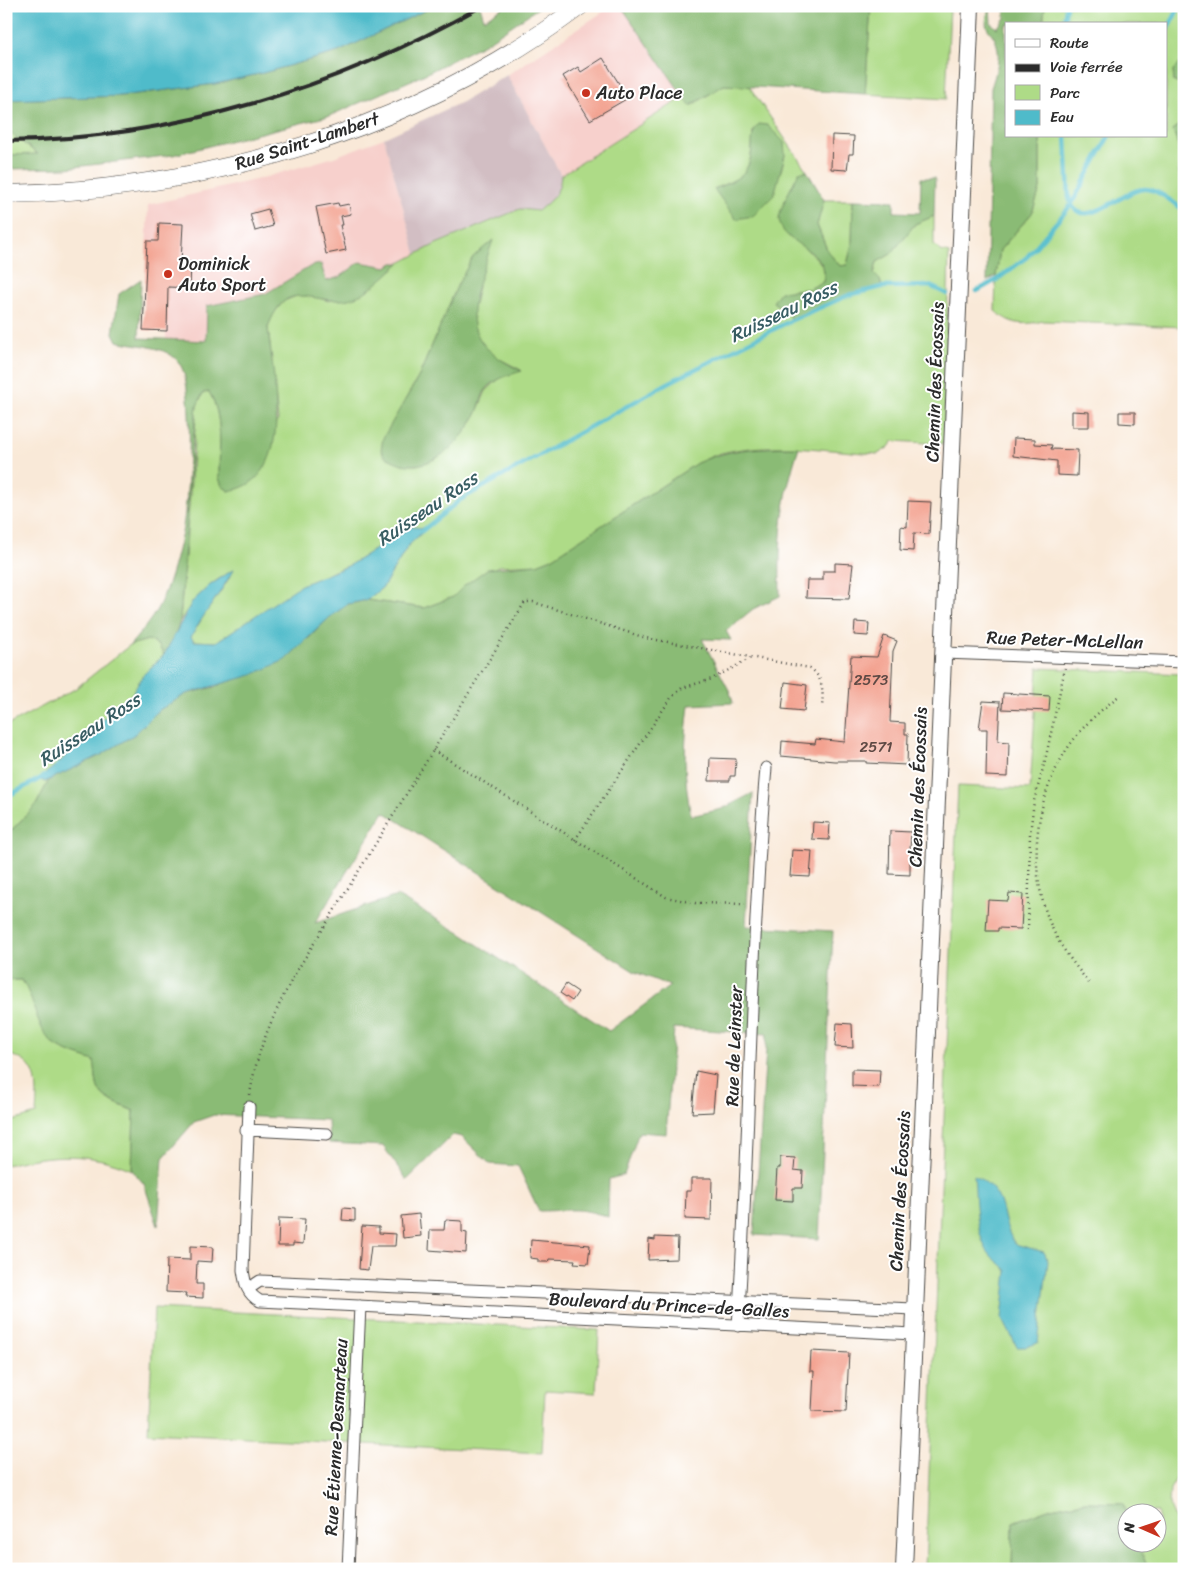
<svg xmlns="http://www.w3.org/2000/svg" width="1190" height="1575" font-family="Sriracha,sans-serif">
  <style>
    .built { fill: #f7d0cc }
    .industrial { fill: #d2bec3 }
    .green { fill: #aedb87; stroke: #6c8359; fill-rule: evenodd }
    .forest { fill: #8abb74; stroke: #5a7350; fill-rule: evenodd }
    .water { fill: #4fbbca; stroke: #3d737a }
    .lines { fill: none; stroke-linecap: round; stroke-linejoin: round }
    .stream { stroke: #4fbbca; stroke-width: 4.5 }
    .building { fill: #f3a290 }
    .street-casing { stroke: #4a4845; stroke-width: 13 }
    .secondary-casing { stroke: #4a4845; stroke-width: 18 }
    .primary-casing { stroke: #4a4845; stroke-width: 19 }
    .path { stroke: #4a4845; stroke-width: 2.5; stroke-dasharray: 1 4; stroke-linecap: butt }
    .street { stroke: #fff; stroke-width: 11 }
    .secondary { stroke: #fff; stroke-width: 16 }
    .primary { stroke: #fff; stroke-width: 18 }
    .rail { stroke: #2b2b2b; stroke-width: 4 }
    .poi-dot { fill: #c8321e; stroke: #fff; stroke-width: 2 }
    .labels { text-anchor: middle; stroke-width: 4; stroke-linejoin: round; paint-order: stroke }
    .number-label { font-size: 15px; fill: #5d4944 }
    .poi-label { font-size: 18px; fill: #2b2b2b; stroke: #fff; text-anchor: start }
    .street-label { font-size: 18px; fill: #2b2b2b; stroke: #fff }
    .water-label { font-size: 19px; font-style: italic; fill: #385d63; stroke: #fff }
  </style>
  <rect width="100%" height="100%" fill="#fff"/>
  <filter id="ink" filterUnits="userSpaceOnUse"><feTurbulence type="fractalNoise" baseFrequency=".02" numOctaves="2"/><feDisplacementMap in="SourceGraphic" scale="10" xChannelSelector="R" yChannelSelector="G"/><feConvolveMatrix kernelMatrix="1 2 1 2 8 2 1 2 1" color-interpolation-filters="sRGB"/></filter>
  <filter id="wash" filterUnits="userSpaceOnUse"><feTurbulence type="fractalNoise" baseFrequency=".0096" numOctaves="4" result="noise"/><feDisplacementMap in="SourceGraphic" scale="20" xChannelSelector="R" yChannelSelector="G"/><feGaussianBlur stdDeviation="1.12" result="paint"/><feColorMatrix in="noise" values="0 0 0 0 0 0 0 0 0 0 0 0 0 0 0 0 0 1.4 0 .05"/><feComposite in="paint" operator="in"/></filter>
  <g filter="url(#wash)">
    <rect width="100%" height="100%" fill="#f9e9d8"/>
    <path class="built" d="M612,6H621L684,97L561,175L507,75Z
      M384,138L416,254L400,263H393L387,267L360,262L340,277L326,281L311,266L276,289L248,299L206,341L166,339V331L143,330L148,205L263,178L334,157Z"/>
    <path class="industrial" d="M507,75L561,175L560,188L556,196L538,211L520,209L416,254L384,138L462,102Z"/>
    <path class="green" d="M871,6H950L946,99L865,94Z
      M1045,6H1184V59L1173,70L1174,82L1184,85V122L1173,130L1182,156L1179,172L1184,195V327L1044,321C1022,325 1013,326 995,311L996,276L1000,250L1032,213L1040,189V136H1166V24H1043Z
      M724,85L749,86L807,171L799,172L806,249C817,259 827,265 823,282L809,289L792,290L773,302L786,311L792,320L849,295L882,287L880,280L874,274L877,262L891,254L915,224L934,216V245L941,251L949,253L944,444L893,441L889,447L878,454C827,451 772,440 721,453C713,455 705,460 697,463L552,558L537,564L498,566L465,585L453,597L424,608L367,600L383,587L408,546L426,528L411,527L348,566L334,571L258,615L216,642L194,641L191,637C203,613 221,594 233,571C211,581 193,599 180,621L197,405L203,393L209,392C224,417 219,449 219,477L222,486L229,491L278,420L268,327L272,315L284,301L299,295H308L329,301L368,289L400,263L436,244L520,209L538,211C552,199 560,194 561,175L684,97L691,106ZM753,131L785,155L781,171L714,189C721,185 730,183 736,179C753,169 752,148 753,131ZM473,257L478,287L471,317L474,332L490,354L521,370L502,376L486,391L474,419L437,458L417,465L402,464L405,400L419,376L458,284Z
      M6,130L39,155H6Z
      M824,200H853L852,244L847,265L840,266L828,252L817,225Z
      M148,640L158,645L164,655L143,675L132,694L120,709L94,725L62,760L40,779L45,782L49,780L36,805L6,836V726L75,689L130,645Z
      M1038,668L1184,674V1465L1170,1489L1169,1504L1178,1526L1180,1564L1183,1569H1148L1138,1543L1158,1542V1512H1128L1127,1516L1123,1503L1084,1502L1051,1508L1013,1522L1012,1569H925L958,786L1030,789Z
      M6,980H22C35,999 37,1023 48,1038C57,1051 80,1055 94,1061C96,1069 95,1076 97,1084C99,1099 122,1106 134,1111L132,1170C89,1151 50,1154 6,1165V1123L36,1114C38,1085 40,1061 6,1054Z
      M154,1308L599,1330L596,1393L545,1390L542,1453L148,1433Z"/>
    <path class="forest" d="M434,6H480L484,19L505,6H541L486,43L421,76L329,116L173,155L66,168L6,169V155L38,154L6,130V100L120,96L215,84L263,73L338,52Z
      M621,6H871L865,94L724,85L690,106Z
      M990,6L991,23L997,28L1005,18V6H1045L1043,24H1006V136H1040V189L1032,213L1000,250L996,276L987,281L991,88C995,76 1001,58 997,45C992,26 980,34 990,6Z
      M1184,59V85L1174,82L1173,70Z
      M1184,122V195L1179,171L1182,156L1173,130Z
      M759,124L767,125L784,142L785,155L774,195L753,216L736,219L714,189C738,179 751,175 752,145C752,136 753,131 759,124Z
      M807,171L824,200L817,225L828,252L840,266L847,265L852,244L853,200L894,201V212L920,213L921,178H935L934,216L915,224L891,254L877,262L874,274L880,280L882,287L849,295L792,320L786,311L773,302L780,292L809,289L823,282C833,249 781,247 779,219C779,209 794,182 799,172Z
      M493,240C473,301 450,338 522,371C508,375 494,379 485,391C480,400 479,411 473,420C460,443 432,471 402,464C396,462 390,459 384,456L381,450L383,438L419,376L458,284L473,257Z
      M360,262L387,267L393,263H400C386,275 367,295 349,299C311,306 288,275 268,327C272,374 298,480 229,491L222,486L219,478C219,449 224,417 209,392L203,393L197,406L192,448L180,621L173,640L164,655L158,645L148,640L130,645C142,631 155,616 162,599C171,579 177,555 182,533C188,503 196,389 180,364C168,345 136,346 117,341L113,333L119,294L141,279L139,338L206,341L207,306L265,294L311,266L321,264L326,281L340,277Z
      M799,447C781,501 779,540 780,596L753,609L726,631L731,640L702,639L730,692L733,703L689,705C684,747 683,774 691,816L722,809L753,793L746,926L833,931L819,1239L754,1235L767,1034L674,1028L666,1134L639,1132L624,1175L609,1179L608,1217C577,1206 569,1211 539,1211L518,1166L490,1164L462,1137L453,1135L407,1180L383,1146L329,1143L328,1120L214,1115L194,1122L163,1158L158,1226L144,1184L132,1170L134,1111C122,1105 99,1099 97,1084C95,1076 96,1069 94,1061C80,1055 57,1051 48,1038C36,1023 34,999 22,980H6V836L36,805L49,780L101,755L135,734L159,710L186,694L215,687L309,638L330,617L348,604L367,600L424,608L453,597L465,585L487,569L537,564L552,558L697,463C733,447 760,448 799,447ZM384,812L635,972L670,986L609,1031L460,933L397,896L315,923Z
      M1084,1502L1123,1503L1127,1516L1128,1542L1138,1543L1148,1569H1012L1013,1522L1051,1508Z"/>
    <path class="water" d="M6,6H434L338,52L263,73L215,84L120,96L6,100Z
      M411,527L427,528L408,546L383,587L367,600L348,604L330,617L285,660L252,675L186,694L159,710L135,734L101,755L45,782L39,779L62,760L94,725L120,708L132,694L143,675L164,655L192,602L209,586L234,569C221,593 204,613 191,637L194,641L216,642L301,585L348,566Z
      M974,1175C1012,1196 996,1214 1015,1244L1044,1252L1048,1261L1038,1343L1025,1347H1017L1002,1318L1007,1271C1002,1263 993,1260 988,1252C975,1233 976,1197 974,1175Z"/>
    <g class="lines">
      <path class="stream" d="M1064,24L1066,6
        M1166,32L1180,6
        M1066,136L1069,198C1080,237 1123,189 1144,189C1157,188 1173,203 1184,210
        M977,291L998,279L1027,257L1071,205L1109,136
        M422,531L460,500L668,383L792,320L849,295L882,287L930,286L947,294
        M6,797L45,776"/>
    </g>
    <g id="blocks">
      <path class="building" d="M603,58L628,98L590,120L563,76L578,67L581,72Z
        M832,135L854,136L853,154H849L847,170L831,169Z
        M338,203L339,206L349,204L351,214L341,216L343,225H340L346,250L326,254L316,207Z
        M268,209L273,226L255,231L250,214Z
        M159,223L183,224L181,262H191L190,288L168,287L167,331L143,330L147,241H158Z
        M1072,411L1089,412V427H1072Z
        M1119,412H1135V424L1119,423Z
        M1014,438L1035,439V444L1052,445L1051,449L1078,450L1077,476L1057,475V461L1013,456Z
        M908,501L931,502L929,534L914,533L913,551L900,550L901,526L907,527Z
        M835,563L853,564L849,599L806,598L807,580H823V571H835Z
        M855,622L869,623L868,636L854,635Z
        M884,636L897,641L893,651L890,722L905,723V734H908L907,765L866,763V761H834L781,756L782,741L815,744L816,739L845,742L851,656L877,657Z
        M785,682L807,685L804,711L782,709Z
        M1003,693L1050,696L1049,711L1002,709Z
        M983,701L1000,702L998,741L1009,742L1008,777L986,776L987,729H979Z
        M710,758L736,759L735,776H730V781H709Z
        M813,822L830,823L829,840L812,839Z
        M890,831L911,832L910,849H915L914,861H910V875L889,874Z
        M792,850L812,851L810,877L790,876Z
        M1009,893L1023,894L1021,929L998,928V931H986L988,900L1008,901Z
        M566,984L578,992L572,1001L560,993Z
        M837,1023L852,1024L853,1048L835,1047Z
        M852,1069L880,1070L879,1087L852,1086Z
        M696,1071L716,1075L713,1112L692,1113Z
        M780,1157L795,1158L794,1170L803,1171L802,1188H793V1201L775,1200L777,1168H780Z
        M691,1178H712L711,1220L685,1219L686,1191H691Z
        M343,1208L355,1209V1221L342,1220Z
        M419,1214L421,1236L403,1238L401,1216Z
        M279,1218L305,1219L303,1244L293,1243V1246H278Z
        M445,1220L462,1221V1232L467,1233L466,1253L429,1250L430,1230H444Z
        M362,1226L379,1227V1233L396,1234L395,1246H371L368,1270L359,1269Z
        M655,1237L678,1238L677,1259L648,1260L649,1239L655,1240Z
        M531,1240L590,1245L588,1264L574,1263L575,1260L549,1259L548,1262H538V1259L530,1258Z
        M190,1246L213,1247L212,1262L197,1261L196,1284H203V1298L185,1297L186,1293L166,1292L167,1259L190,1260Z
        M811,1351L849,1353L846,1412L812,1411L814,1371H810Z"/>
    </g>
  </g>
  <g filter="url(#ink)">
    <use href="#blocks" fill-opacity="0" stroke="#4a4845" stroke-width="1"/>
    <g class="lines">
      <g class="street-casing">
        <path id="street" d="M944,653L1184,662
          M249,1107L243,1270C245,1284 247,1294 260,1301L913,1334
          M246,1130L327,1134
          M248,1289L260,1281L914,1309
          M738,1326C750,1140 750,954 766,768
          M348,1569L360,1306"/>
      </g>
      <g class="secondary-casing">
        <path id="secondary" d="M904,1569L971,6"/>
      </g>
      <g class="primary-casing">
        <path id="primary" d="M6,194C210,190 415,129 580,6"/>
      </g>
      <path class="path" d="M433,750L666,897L695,903L745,904
        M575,840L671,698L682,688L712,679L751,658
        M1028,930L1030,834L1034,801L1045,761L1065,668
        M1089,983C1078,969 1067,955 1058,940C1023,875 1032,791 1078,734C1090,719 1105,707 1120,695
        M250,1095C256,1051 274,1013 295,974L525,602H533L646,638L810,668C824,678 823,692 822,708"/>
      <use href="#street" class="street"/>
      <use href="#secondary" class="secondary"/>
      <use href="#primary" class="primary"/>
      <path class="rail" d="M6,141C174,139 336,88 482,6"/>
    </g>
  </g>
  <g class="poi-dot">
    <circle cx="586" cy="93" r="5"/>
    <circle cx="168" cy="274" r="5"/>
  </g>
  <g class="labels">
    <g class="number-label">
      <text x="871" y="685">2573</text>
      <text x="876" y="752">2571</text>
    </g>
    <g class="poi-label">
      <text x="596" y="99">Auto Place</text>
      <text x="178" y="270">Dominick<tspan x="178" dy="21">Auto Sport</tspan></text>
    </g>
    <g class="street-label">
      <text transform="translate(307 141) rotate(-18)" y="6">Rue Saint-Lambert</text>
      <text transform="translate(935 382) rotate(-88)" y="6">Chemin des Écossais</text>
      <text transform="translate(1065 640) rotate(2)" y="6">Rue Peter-McLellan</text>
      <text transform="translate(918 787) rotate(-88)" y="6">Chemin des Écossais</text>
      <text transform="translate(734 1046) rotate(-88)" y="6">Rue de Leinster</text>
      <text transform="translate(900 1191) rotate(-87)" y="6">Chemin des Écossais</text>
      <text transform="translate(669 1305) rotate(3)" y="6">Boulevard du Prince-de-Galles</text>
      <text transform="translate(336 1437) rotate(-87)" y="6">Rue Étienne-Desmarteau</text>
    </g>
    <g class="water-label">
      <text transform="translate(783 311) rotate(-26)" y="7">Ruisseau Ross</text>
      <text transform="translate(427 508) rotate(-34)" y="7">Ruisseau Ross</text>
      <text transform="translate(89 729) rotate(-33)" y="7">Ruisseau Ross</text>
    </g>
  </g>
  <rect width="1190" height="1575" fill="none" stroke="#fff" stroke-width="25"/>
  <rect x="1005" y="22" width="162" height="115" fill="#ffffff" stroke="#aaaaaa"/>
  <rect x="1015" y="39" width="25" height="8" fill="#ffffff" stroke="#aaaaaa"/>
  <text x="1050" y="48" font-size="15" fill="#2b2b2b">Route</text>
  <rect x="1015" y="64" width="25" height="8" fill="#2b2b2b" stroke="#aaaaaa"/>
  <text x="1050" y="72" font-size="15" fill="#2b2b2b">Voie ferrée</text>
  <rect x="1015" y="85" width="25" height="15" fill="#aedb87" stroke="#aaaaaa"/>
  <text x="1050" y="98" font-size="15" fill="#2b2b2b">Parc</text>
  <rect x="1015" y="110" width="25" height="15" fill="#4fbbca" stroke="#aaaaaa"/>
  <text x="1050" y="122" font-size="15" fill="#2b2b2b">Eau</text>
  <g transform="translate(1142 1528) rotate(272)"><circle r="24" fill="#ffffff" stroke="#aaaaaa"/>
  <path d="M0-4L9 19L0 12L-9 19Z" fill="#c8321e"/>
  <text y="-8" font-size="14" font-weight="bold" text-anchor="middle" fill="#2b2b2b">N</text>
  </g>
</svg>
